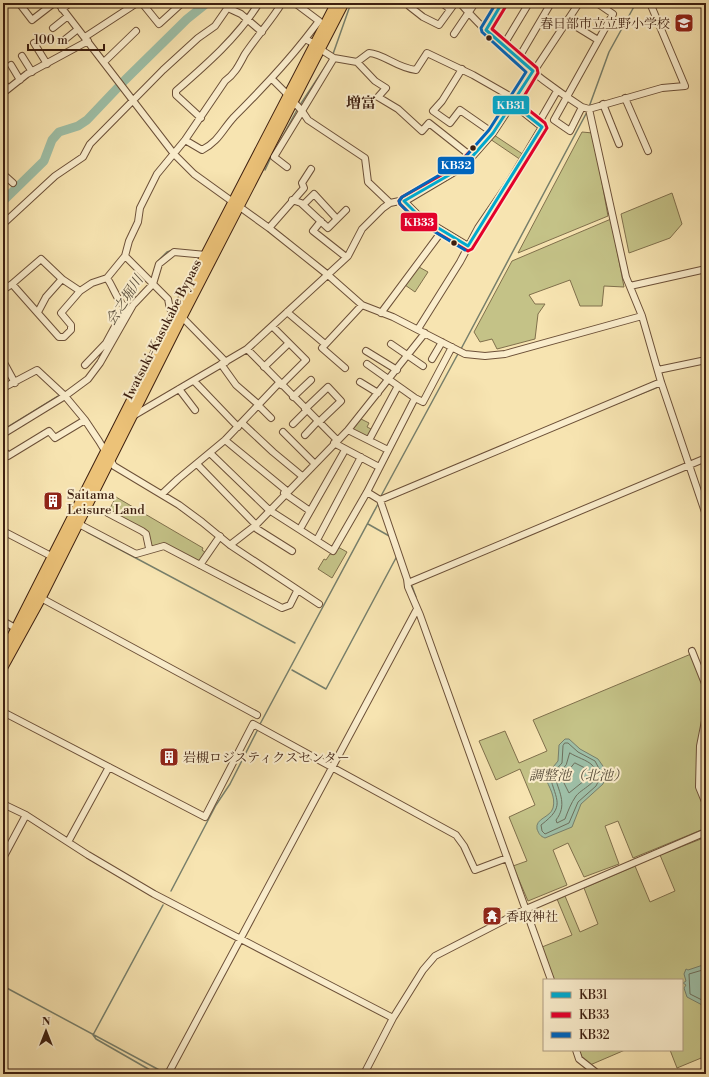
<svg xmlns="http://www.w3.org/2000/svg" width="709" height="1077" font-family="'Libre Bodoni','Noto Serif JP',serif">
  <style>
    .green { fill: #c4c287; stroke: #80704c }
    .water { fill: #9ebfa7; stroke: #777f6b }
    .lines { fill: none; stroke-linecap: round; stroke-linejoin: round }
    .shore { stroke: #6e6f5c; stroke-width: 1 }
    .stream { stroke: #777f6b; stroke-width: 1.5 }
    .river { stroke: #9ebfa7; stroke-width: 9 }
    .minor-casing { stroke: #6c5038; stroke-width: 8 }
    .highway-casing { stroke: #3d1f10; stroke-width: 11 }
    .minor { stroke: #faedcc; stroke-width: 6 }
    .highway { stroke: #ecc278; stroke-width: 9 }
    .bus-1-casing { stroke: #faedcc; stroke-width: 6 }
    .bus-2-casing { stroke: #faedcc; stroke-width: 6 }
    .bus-3-casing { stroke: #faedcc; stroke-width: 6 }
    .bus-1 { stroke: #00a9ce; stroke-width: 3 }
    .bus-2 { stroke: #e4002b; stroke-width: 3 }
    .bus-3 { stroke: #0065bd; stroke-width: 3 }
    .bus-dot { fill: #3d1f10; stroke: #faedcc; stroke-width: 1.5 }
    .labels { text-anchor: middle; stroke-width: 4; stroke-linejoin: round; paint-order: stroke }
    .poi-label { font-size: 13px; fill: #3d1f10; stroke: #faedcc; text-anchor: start }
    .street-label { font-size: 13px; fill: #3d1f10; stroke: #faedcc }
    .water-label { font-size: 14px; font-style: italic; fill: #5a4f3d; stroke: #faedcc }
    .quarter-label { font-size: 15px; font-weight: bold; fill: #3d1f10; stroke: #faedcc }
    .line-badge { stroke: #faedcc; stroke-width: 1.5 }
    .badge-label { font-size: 11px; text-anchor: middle; font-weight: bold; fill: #fff }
  </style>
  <rect width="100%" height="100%" fill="#f7e4b1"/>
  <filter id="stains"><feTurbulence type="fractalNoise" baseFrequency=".005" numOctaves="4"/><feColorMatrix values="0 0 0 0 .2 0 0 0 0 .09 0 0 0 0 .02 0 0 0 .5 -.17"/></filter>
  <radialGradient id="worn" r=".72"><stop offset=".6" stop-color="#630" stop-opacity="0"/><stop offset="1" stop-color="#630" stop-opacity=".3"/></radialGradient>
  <path class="green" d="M582,132L593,133L608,216L518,253Z
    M494,135L524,155L521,160L490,139Z
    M672,193L682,224L670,238L629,253L621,214Z
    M611,219L624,287L604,286L602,306H580L570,280L529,295L535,304H545L538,314L535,339L497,349L492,339L480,342L474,332L512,261Z
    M419,267L428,272L415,292L405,285Z
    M361,419L369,423L367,427L373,430L369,438L353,429Z
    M116,497L203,548L202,550L206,553L201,560L198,561L165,544L151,547L147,533L109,512V510Z
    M338,547L347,552L332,578L318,569L324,559L326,560L330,554H334Z
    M691,654L706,689V712L699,747L698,787L706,807V828L633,858L618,821L605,826L619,864L584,877L568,843L553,850L567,885L528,901L513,866L527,861L509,817L535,805L520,769L496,780L479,741L505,731L519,763L547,751L533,720Z
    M706,837V1056L677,1068L670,1050H682V980H554L542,947L572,935L557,899L565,896L580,932L598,924L584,888L635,866L650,902L675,891L660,855Z
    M579,1050H625L590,1065L582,1057Z"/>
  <path class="water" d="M565,739H569L580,749L598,759L605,769L606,774L603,784L581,804L572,827L545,838C540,836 539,834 537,829C535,818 550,818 553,808C556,797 549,787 545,777L558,761L559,745Z
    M706,964V1005L704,1006L687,997L684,988L686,985L683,983L686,981L684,974L686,969L688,970Z"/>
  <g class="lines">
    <path class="shore" d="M565,743H568L578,752L595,761L602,774L596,786L578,802L569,823L545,834L542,831L541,825C566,806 556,801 550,776L562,763L563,746Z
      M570,753C576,757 587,760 592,765C606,780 583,787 576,796C571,803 568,811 565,819L557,823L556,820C567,806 560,793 555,778L566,765Z
      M575,763L587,769L590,776L569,793L562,779Z
      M706,969L689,974L690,994L706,1002"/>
    <path class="stream" d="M333,54L351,3
      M300,105L331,58
      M589,107L609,52L636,3
      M279,143L297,110
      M265,170L271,157
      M158,261L167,252L173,250
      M128,307L136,297
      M461,349L587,112
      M613,405L658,387
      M3,430L60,395
      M381,496L459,352
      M368,524L391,537
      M87,532L295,643
      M412,586L416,597
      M292,670L326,689L397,556
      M259,726L378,504
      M171,891L216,805L230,784L257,731
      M3,986L163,1072
      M157,1074L96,1039L93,1035L163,905"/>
    <path class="river" d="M3,201L44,161L52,140L59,132L78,126L87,120L125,80L187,19L207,3"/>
    <g class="minor-casing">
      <path id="minor" d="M19,3L32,20L54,3
        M58,3L174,154L194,174L269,228L328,275L362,305L393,317L465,354L485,356L505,354L642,316
        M142,3L159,24L182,3
        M295,3L319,21L305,39
        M412,3L409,6L423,17L439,25L455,3
        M442,3L450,9
        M460,3C495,43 537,78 582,107L589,109L626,277L642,316L661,382L706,515
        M228,8L241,14L262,32
        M62,9L70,3
        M567,21L598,40
        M53,28L68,16
        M486,30L502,3
        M454,34L475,3
        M85,37L137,3
        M63,41L78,29
        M34,43L47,64
        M503,46L529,3
        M320,49L334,58L357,62L369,53C384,54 397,68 416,70L427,53L473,75L515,99
        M22,56L32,72
        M334,58L302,111L308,120L365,158L368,182L390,203
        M518,59L551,3
        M104,62L136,31
        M357,62L375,81L386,88L378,97L398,109L422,131L429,123L472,157
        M11,65L20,80
        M462,69L442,101L433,111L450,123L460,110L493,133
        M272,79L288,95
        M3,82L8,89
        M3,93L27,74L88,41
        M625,98L648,151
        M603,104L619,144
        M582,107L570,131L554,120L613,14L597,3
        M589,109L662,88L685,86L650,3
        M201,118L176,95V91C207,64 237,38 259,3
        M538,124L557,91
        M185,140L202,150C219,141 222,130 234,117C259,92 283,67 305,39L315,44
        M287,167L274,157L302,111L293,101
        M3,174L13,183
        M292,200L301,203L328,228L346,210
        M404,201L420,217L468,246
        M303,205L314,194L337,219
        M321,221L313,231L346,257
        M3,224L55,176L83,157L90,144L163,70L198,38L215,26L231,3
        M269,228L304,188L302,183L311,169
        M125,256L168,299L170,309L175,314
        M107,278C114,288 117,302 128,310
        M12,284L59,337H64L71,330V325L61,313L80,291L92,283L107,278L125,256L129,241L138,222L140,208L157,174L185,140L225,81C235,74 239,65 245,54C257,36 271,21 282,3
        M630,286L706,269
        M3,290L12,284L41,259L62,279L80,291
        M38,312L46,297L62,279
        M287,312L325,344
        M381,313L442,231
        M182,317L226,362
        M272,326L306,360L281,385
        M418,329L460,262L478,228L508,184L542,127L513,104
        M391,344L423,366
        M247,349L337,440
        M366,351L397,370
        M432,359L442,342
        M3,361L15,383
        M221,364L236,385L259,405
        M367,364L415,398L423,402L452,347
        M85,365L106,343L125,308
        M264,367L289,343
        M345,368L322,348L362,305
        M658,370L706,360
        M194,381L238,427
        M360,382L378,393
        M3,388L37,370L65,396L85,420L99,441L114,466L179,505L202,522L230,545L319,604
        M179,389L195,410
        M293,397L311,380
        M258,405L271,418
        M305,409L328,387L341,401L319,422
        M133,416L247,349L348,256L362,229L383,208L390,203L409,199L463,167L493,133L579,3
        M242,423L273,452L302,476
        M293,424L307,410
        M348,430L388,450
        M283,432L314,463
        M3,434L65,396L88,379L100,363L133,305L153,284L159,264L174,252L206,255
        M305,435L318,421
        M225,440L287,491
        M369,440L398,386
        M334,443L379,467
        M3,449L8,456L49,431L55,438L85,420
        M210,453L269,510L333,551L367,492L415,398
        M197,464L256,525L257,529L292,551
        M367,492L380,500L407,579L408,587L420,615L551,980
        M284,493L310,511
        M162,494L178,479L225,440L279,383
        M380,500L661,382
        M106,512L142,531L146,534L149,548
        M77,523L136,554L164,546L282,608L290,605L297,591
        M300,529L345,450
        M3,531L53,557
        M317,540L361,457
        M230,545L256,525L348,430L425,333
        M200,565L220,536
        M408,583L706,458
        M41,598L257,715
        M3,621L17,629
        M692,651L706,686
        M3,712L205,817L253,724L456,835L464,846L475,870L507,858
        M706,716L700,746L699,787L706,804
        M3,804L26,815L88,855L154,894L393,1018
        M68,842L109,767
        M3,858L26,815
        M576,1050L579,1059L598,1074
        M168,1074L417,609
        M364,1074L393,1018L423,970L435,956L526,909L706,832"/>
    </g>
    <g class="highway-casing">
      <path id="highway" d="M3,654L175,314L336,3
        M3,667L41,598L182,317L344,3"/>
    </g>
    <use href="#minor" class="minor"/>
    <use href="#highway" class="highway"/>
    <g class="bus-1-casing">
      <path id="bus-1" d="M502,3L486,30L533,71L493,133L463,167L404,201L420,217L468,246L542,127L513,104"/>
    </g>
    <g class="bus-2-casing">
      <path id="bus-2" d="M474,147L454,168L402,197L399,201L400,204L417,221L468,251L472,249L547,128L545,123L520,103L538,73L537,68L492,29L506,6"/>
    </g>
    <g class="bus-3-casing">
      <path id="bus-3" d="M465,250L417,221L400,204L399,201L402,197L460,163L489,130L526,72L482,32L481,28L496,3"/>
    </g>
    <use href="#bus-1" class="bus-1"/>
    <use href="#bus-2" class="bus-2"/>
    <use href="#bus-3" class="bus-3"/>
  </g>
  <defs>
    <g id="school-square" transform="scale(1)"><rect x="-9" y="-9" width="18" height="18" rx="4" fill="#8f2418" stroke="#faedcc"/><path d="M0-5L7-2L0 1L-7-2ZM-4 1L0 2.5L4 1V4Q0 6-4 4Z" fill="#fff"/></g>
    <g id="building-square" transform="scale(1)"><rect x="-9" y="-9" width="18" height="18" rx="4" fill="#8f2418" stroke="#faedcc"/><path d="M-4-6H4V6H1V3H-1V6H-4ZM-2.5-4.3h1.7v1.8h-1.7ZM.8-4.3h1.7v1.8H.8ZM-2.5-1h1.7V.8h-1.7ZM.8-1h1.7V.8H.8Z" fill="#fff"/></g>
    <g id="temple-square" transform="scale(1)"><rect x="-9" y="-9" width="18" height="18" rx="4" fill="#8f2418" stroke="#faedcc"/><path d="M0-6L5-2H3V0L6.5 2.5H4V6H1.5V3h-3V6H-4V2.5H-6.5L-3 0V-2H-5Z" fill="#fff"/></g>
  </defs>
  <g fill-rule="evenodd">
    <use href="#school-square" x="684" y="23"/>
    <use href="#building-square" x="53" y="501"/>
    <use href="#building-square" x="169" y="757"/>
    <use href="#temple-square" x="492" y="916"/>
  </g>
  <g class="bus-dot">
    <circle cx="489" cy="38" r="3.5"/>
    <circle cx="473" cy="148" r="3.5"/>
    <circle cx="454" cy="243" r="3.5"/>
  </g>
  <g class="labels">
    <g class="poi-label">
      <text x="670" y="28" text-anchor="end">春日部市立立野小学校</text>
      <text x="67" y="499">Saitama<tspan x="67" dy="15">Leisure Land</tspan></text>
      <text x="183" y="762">岩槻ロジスティクスセンター</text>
      <text x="506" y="921">香取神社</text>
    </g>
    <g class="street-label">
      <text transform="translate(162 329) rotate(-63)" y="5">Iwatsuki-Kasukabe Bypass</text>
    </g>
    <g class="water-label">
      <text transform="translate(124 300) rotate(-57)" y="5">会之堀川</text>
      <text x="578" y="780">調整池（北池）</text>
    </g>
    <g class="quarter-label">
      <text x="361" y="108">増富</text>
    </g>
  </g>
  <g class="line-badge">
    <rect x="492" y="95" width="38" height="20" rx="4" fill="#00a9ce"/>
    <rect x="437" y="156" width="38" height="19" rx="4" fill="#0065bd"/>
    <rect x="400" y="212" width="38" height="20" rx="4" fill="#e4002b"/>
  </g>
  <g class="badge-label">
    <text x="511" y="109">KB31</text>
    <text x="456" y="169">KB32</text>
    <text x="419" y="226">KB33</text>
  </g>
  <rect width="709" height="1077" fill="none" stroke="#f7e4b1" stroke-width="16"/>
  <rect x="4" y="4" width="701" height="1069" fill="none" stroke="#3d1f10" stroke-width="2"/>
  <rect x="8" y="8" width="693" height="1061" fill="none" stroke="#3d1f10"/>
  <rect x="543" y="979" width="140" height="72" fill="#faedcc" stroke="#ae9b81"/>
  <rect x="551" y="992" width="20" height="6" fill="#00a9ce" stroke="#ae9b81"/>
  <text x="579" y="999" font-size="12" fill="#3d1f10">KB31</text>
  <rect x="551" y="1012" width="20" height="6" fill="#e4002b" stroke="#ae9b81"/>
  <text x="579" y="1019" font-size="12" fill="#3d1f10">KB33</text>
  <rect x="551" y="1032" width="20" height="6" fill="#0065bd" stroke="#ae9b81"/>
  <text x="579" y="1039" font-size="12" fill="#3d1f10">KB32</text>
  <g transform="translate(46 1031)" stroke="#faedcc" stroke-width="3" paint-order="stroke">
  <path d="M0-3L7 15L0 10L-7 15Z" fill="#3d1f10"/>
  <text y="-6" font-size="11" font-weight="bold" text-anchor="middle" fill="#3d1f10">N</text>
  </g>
  <path d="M28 44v6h76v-6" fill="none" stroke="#3d1f10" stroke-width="2"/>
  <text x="34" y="44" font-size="12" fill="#3d1f10" stroke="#faedcc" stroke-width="3" paint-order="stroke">100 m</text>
  <rect width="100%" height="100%" filter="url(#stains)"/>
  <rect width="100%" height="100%" fill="url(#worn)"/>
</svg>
